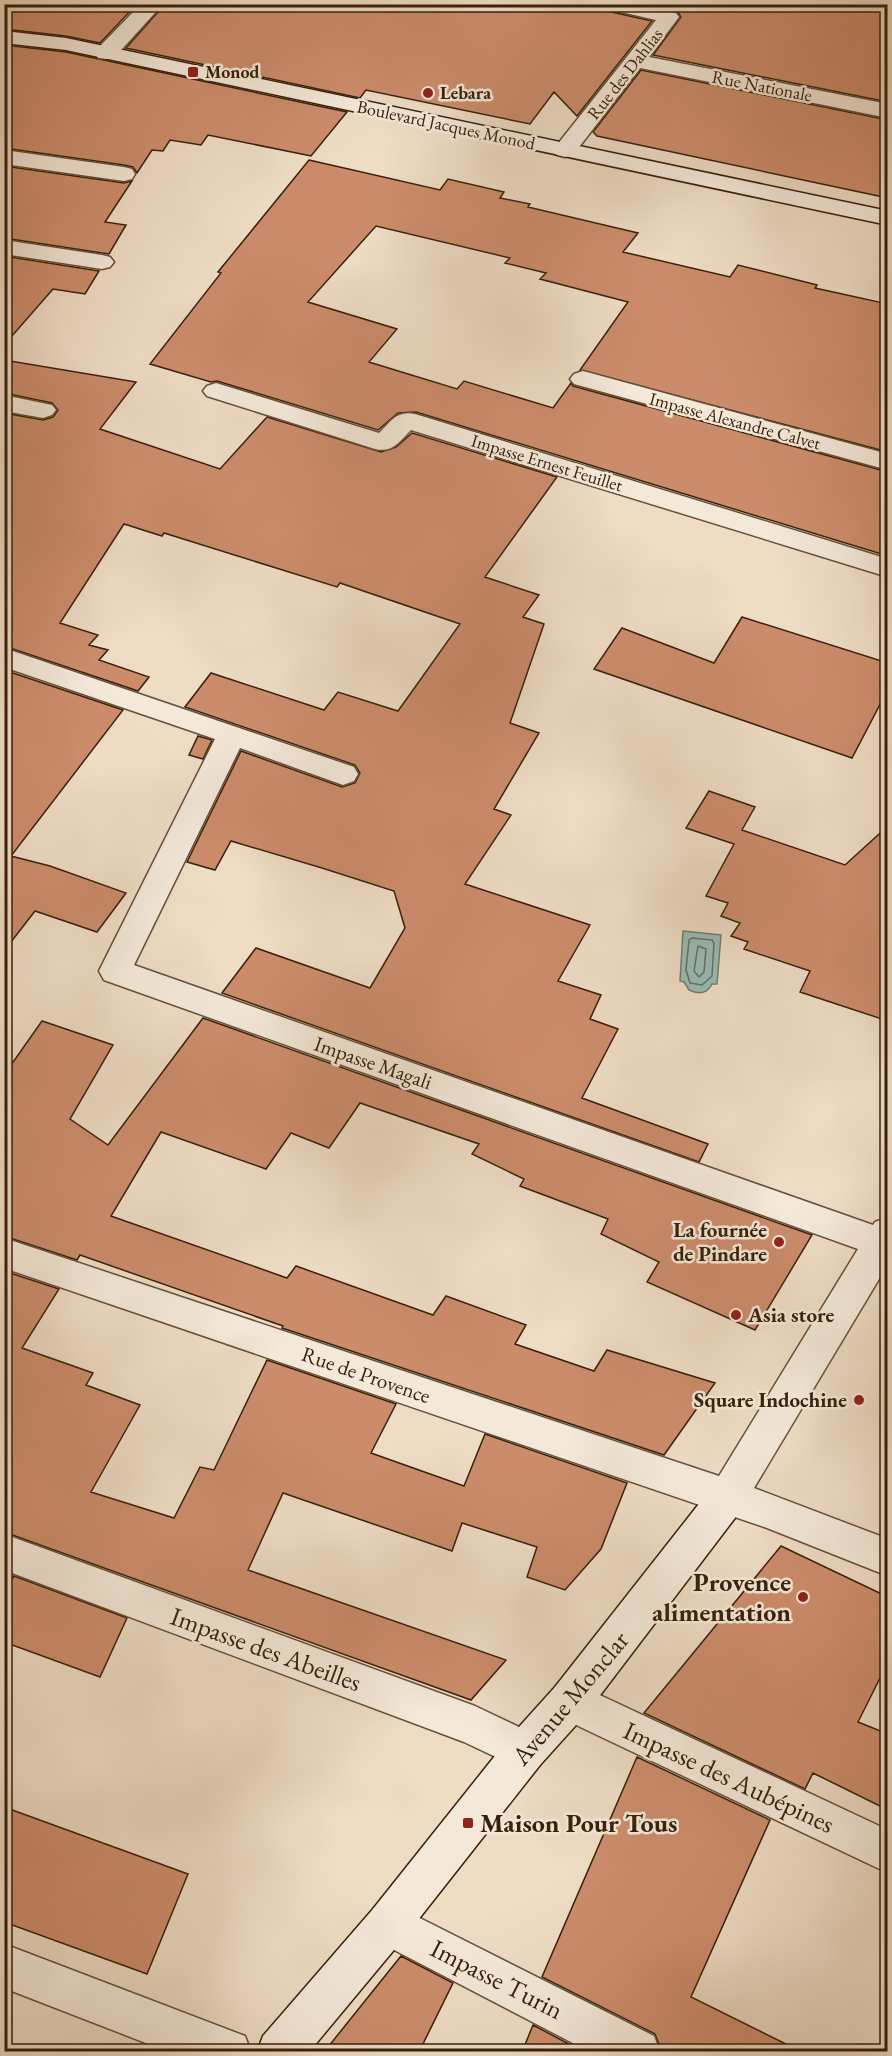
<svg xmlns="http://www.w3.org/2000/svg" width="892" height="2056" font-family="'EB Garamond',serif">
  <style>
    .water { fill: #99bbb6; stroke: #727d71; stroke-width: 1.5 }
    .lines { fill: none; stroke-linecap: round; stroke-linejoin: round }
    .shore { stroke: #686e60; stroke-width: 1.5 }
    .building { fill: #cc8c6c; stroke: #37210a; stroke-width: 1.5 }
    .street-casing { stroke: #655039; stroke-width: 3 }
    .secondary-casing { stroke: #37210a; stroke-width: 3 }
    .street { fill: #f4e8d9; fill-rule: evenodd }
    .secondary { fill: #f4e8d9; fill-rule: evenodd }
    .poi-dot { fill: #8f2418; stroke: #f4e8d9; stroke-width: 2 }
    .labels { text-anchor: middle; stroke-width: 5; stroke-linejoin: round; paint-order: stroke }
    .far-poi-label { font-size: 18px; font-weight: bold; fill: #37210a; stroke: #f4e8d9; text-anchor: start }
    .far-street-label { font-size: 18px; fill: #37210a; stroke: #f4e8d9 }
    .street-label { font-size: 21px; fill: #37210a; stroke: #f4e8d9 }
    .poi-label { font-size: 21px; font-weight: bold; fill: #37210a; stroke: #f4e8d9; text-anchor: end }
    .near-poi-label { font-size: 26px; font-weight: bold; fill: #37210a; stroke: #f4e8d9; text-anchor: end }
    .near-street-label { font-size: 26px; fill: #37210a; stroke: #f4e8d9 }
  </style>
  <rect width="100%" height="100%" fill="#eedcc5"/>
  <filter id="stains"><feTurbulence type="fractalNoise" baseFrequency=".00333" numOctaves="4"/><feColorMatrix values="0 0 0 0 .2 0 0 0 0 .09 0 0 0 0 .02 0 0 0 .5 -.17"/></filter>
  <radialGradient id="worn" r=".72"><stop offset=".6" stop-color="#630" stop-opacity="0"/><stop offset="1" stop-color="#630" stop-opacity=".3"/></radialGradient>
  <path class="water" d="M683,931L721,935L717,984H712C707,995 698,994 689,990L684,982L680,981Z"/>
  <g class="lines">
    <path class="shore" d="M692,938L712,940L714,943L712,976L702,985L690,983L686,970L689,940Z
      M698,946L706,949L704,972L699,977L694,971Z"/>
  </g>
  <path class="building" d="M4,4H137L100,43L66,36L4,29Z
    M165,4H599L603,10L652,21L577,116L554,92L530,124L366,90L360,98L126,48Z
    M652,4H888V102L653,55L681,17L677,11Z
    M4,45L66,52L347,112L311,156L208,135L201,145L170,140L163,151L152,150L137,173L133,167L124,165L4,148Z
    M641,70L888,120V198L597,136L593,132Z
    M309,160L440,190L448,179L504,192L500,198L530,204L528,207L638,233L623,252L730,277L738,265L817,285L815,288L888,304V452L580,370L628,302L540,279L546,273L505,263L510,258L376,226L308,302L397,329L369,362L457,389L464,381L553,408L571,383L573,386L888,472V556L416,412L398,413L378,430L217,381L211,382L150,364L221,273L218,272Z
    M4,166L124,183L132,181L105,222L126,225L109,254L4,238Z
    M4,256L99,271L85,294L53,289L4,345Z
    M4,360L136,382L100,429L220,469L267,417L381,452L396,447L412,433L557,477L485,577L539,595L523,617L544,624L510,723L539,733L494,809L511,815L465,884L590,925L558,981L601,995L590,1019L618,1029L582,1098L708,1144L699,1162L222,993L256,948L370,988L405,928L394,891L322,868L231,841L215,870L187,862L241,751L342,787L355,783L360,773L355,765L185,707L211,673L324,710L338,692L398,711L460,624L340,583L337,587L164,533L162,536L124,524L60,623L98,635L89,645L108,650L99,660L149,677L138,691L4,646V413L43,420L53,417L58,410L52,403L4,393Z
    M742,617L888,663V689L852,758L594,669L622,628L714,663Z
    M4,670L123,710L11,856L50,866L126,893L97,932L35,911L4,951Z
    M198,736L212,740L203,759L189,755Z
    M709,791L755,807L742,830L845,865L888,826V1021L800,992L810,971L744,949L748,942L731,936L740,923L721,916L728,903L706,896L734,844L686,828Z
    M203,1018L812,1235L755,1330L647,1282L659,1262L601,1234L608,1219L520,1186L524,1179L472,1154L479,1144L360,1103L329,1148L291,1133L266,1169L161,1132L111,1216L287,1278L296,1266L433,1315L446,1296L526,1325L515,1344L594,1371L607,1350L715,1383L664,1455L282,1328L283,1326L80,1255L77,1260L4,1236V1075L42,1021L113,1045L70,1119L108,1145Z
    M4,1271L59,1289L22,1348L93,1373L86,1385L140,1405L91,1492L174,1518L200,1467L214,1470L267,1360L396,1404L371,1453L464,1486L485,1434L627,1483L601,1549L565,1590L527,1577L537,1547L462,1523L452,1551L283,1493L248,1570L506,1660L471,1700L4,1532Z
    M781,1546L888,1597V1662L858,1722L888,1734V1810L813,1773L805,1789L644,1713Z
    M14,1576L127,1618L100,1677L4,1642V1594Z
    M637,1757L770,1820L691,1997L802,2052H662L655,2034L542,1977Z
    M4,1807L188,1874L147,1974L4,1922Z
    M401,1956L453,1983L419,2052H324Z
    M533,2025L584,2052H522Z"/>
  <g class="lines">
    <g class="street-casing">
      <path id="street" d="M141,4H163L114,58L106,59L98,58L95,53L98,48Z
        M601,4H641L676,13L679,17L649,57L888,104V118L640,68L573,155L565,157L557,155L554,150L557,145L656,20L604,8Z
        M4,150L124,167L132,169L135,174L132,179L124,181L4,164Z
        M4,240L102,255L110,257L114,262L110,267L102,269L4,254Z
        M583,371L888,454V470L574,384L570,379L574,374Z
        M216,383L379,433C391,421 397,410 415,414L888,559V577L411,430C399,442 393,453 375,449L207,396L203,391L207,386Z
        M4,395L52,405L56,410L52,415L43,418L4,411Z
        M4,648L354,767L358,774L354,781L343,785L240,748L134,965L873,1225L875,1222L888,1217V1264L754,1488L888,1539V1576L767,1528L4,1268V1238L719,1476L858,1249L104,980L99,971L215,739L4,667Z
        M4,1534L475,1706L540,1737L546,1751L540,1765L525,1771L464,1742L4,1570Z
        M570,1681L888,1830V1873L555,1715L549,1701L555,1687Z
        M388,1902L654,2036L660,2052H590L373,1939L366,1924L373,1909Z
        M4,1944L245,2036L251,2052H169L4,1988Z"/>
    </g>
    <g class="secondary-casing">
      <path id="secondary" d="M4,31L66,38L888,211V225L66,50L4,43Z
        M727,1480L741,1486L746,1498L741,1510L585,1715L540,1765L403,1939L309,2052H257L263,2036L373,1909L510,1737L555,1687L713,1486Z"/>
    </g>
    <use href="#street" class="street"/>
    <use href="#secondary" class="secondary"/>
  </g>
  <g class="poi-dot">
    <rect x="187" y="66" width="12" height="12" rx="3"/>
    <circle cx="428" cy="93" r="6"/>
    <circle cx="779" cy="1242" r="6"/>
    <circle cx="736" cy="1315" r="6"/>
    <circle cx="859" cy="1400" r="6"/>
    <circle cx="803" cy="1597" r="6"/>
    <rect x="462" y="1817" width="12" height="12" rx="3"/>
  </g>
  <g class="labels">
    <g class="far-poi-label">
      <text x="205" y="78">Monod</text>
      <text x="440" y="99">Lebara</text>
    </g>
    <g class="far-street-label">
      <text transform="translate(625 74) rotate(-52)" y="6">Rue des Dahlias</text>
      <text transform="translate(762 86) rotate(11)" y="6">Rue Nationale</text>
      <text transform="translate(446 125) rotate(12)" y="6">Boulevard Jacques Monod</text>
      <text transform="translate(735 421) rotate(15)" y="6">Impasse Alexandre Calvet</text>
      <text transform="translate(547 463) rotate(17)" y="6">Impasse Ernest Feuillet</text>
    </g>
    <g class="street-label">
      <text transform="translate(373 1063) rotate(19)" y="7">Impasse Magali</text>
      <text transform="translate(366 1375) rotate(19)" y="7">Rue de Provence</text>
    </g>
    <g class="poi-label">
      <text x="767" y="1237">La fournée<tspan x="767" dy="24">de Pindare</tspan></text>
      <text x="748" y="1322" text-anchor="start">Asia store</text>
      <text x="847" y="1407">Square Indochine</text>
    </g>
    <g class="near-poi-label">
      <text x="791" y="1591">Provence<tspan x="791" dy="30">alimentation</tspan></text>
      <text x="480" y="1832" text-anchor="start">Maison Pour Tous</text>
    </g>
    <g class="near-street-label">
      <text transform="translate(266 1649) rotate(20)" y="9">Impasse des Abeilles</text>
      <text transform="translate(570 1698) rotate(-50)" y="9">Avenue Monclar</text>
      <text transform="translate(729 1777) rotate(25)" y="9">Impasse des Aubépines</text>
      <text transform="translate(497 1979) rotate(27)" y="9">Impasse Turin</text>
    </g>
  </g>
  <rect width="892" height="2056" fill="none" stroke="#eedcc5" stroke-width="24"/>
  <rect x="6" y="6" width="880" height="2044" fill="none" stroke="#37210a" stroke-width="3"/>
  <rect x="12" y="12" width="868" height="2032" fill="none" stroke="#37210a" stroke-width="1.5"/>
  <rect width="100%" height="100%" filter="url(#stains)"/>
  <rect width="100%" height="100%" fill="url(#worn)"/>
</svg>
